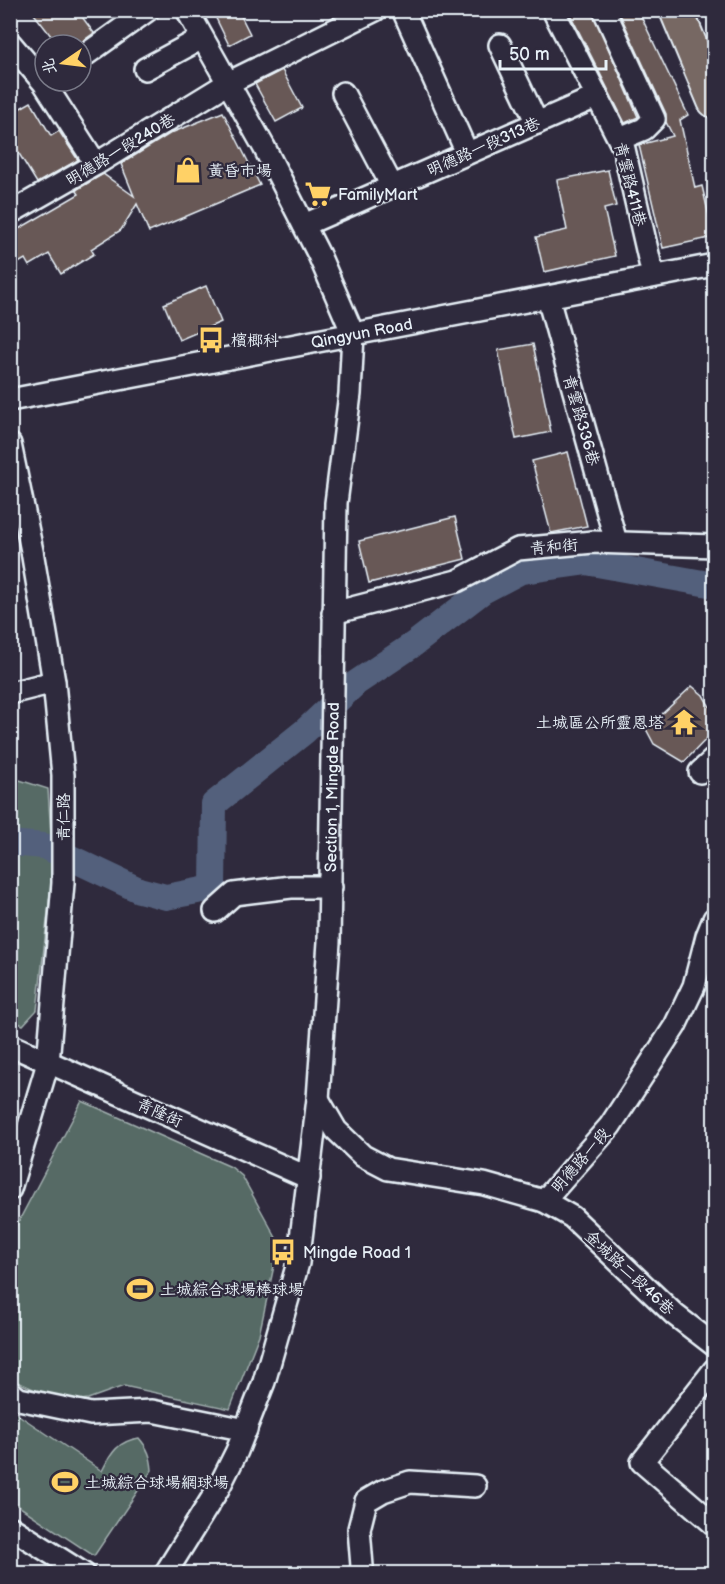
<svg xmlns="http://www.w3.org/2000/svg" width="725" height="1584" font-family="'Balsamiq Sans','LXGW WenKai TC',sans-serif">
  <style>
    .green { fill: #576b65; stroke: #a0aeae; stroke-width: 1.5 }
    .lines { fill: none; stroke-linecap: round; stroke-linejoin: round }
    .river { stroke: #53607b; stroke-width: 26 }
    .building { fill: #685856; stroke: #e8f1f8; stroke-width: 1.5 }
    .minor-casing { stroke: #e8f1f8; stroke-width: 26 }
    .highway-casing { stroke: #e8f1f8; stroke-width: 36 }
    .minor { stroke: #2f2a3d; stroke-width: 21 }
    .highway { stroke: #776864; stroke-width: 32 }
    .labels { text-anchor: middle; stroke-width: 4.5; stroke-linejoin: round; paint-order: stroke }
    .street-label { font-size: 16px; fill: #e8f1f8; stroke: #2f2a3d }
    .poi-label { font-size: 16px; fill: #e8f1f8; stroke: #2f2a3d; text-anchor: start }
  </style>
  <rect width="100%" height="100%" fill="#2f2a3d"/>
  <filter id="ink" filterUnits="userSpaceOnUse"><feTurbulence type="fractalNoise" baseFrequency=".0167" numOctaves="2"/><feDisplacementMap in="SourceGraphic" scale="12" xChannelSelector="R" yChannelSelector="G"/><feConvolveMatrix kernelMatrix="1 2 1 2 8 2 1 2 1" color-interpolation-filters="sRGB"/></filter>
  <g filter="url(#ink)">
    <path class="green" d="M10,777L48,789L53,867L37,1010L23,1025L11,1020Z
      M82,1101L231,1167L242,1176L279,1243L259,1335L230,1409L124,1386L88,1399L75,1401L44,1394L11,1379V1236Z
      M11,1410L102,1471C111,1453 118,1441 139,1438C148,1448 151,1457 152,1470L94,1556L11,1501Z"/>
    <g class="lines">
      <path class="river" d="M10,843L44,846L52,850
        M71,858L139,890L166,897L213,888L214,804L305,731L356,683L414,644L483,591L521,571L586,562L714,585"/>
    </g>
    <path class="building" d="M31,10H77L94,33L77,45H58Z
      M212,10H238L250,34L229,45Z
      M568,10H592L638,117L625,123Z
      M618,10H638L688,115L680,120L695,188L702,186L714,237L663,248L639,145L673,136L666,122V114Z
      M282,70L302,108L276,122L255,84Z
      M31,102L51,136L59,131L78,160L37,183L10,139V114Z
      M223,112L260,185L149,232L137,204L121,230L91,249L94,254L61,274L49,254L29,266L25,259L10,268V234L79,194L76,190L103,174L134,196L121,164L171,133Z
      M608,170L616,206L604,209L615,256L544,272L536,237L567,230L557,180Z
      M206,286L221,322L179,340L164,304Z
      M533,344L551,432L516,439L498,350Z
      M568,452L587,526L551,533L532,461Z
      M455,517L465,559L369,583L359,541Z
      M692,686L703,695L714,714V731L684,762L654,744L646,729Z"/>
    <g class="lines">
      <g class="minor-casing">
        <g id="minor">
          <path d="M403,10L467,153"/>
          <path d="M553,10L624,149L653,276"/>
          <path d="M604,10L654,119L644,129L620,139"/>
          <path d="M10,43L44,83L96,164"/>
          <path d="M500,45L537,123"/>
          <path d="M81,58L148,10"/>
          <path d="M145,69L202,38"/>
          <path d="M343,93L392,186"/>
          <path d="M10,213L96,164L228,83L375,10"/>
          <path d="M304,225L596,97"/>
          <path d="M548,298L616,542"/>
          <path id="s1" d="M10,400L714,265"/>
          <path d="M10,444L32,551L54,682L63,775V883L48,1063L10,1189"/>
          <path d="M333,613L457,581L518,549L593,542L714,546"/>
          <path d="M10,693L54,682"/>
          <path d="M700,772L714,759"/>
          <path d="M215,911L234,894L291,887H331"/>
          <path d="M10,1045L309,1178"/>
          <path d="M318,1099L336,1130L363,1156L388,1169L484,1184L544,1201L610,1126L675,1026L694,986L707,936L714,919"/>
          <path d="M544,1201L572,1217L675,1315L714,1345"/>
          <path d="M714,1370L642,1462L714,1524"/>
          <path d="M10,1392L19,1399L91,1414L152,1411L246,1430"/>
          <path d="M10,1527L84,1574"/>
          <path id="s2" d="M165,1574L218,1489L237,1451L264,1382L298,1263L318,1099L329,942L336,503L350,394L353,334L319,255L264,147L187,10"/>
          <path d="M360,1574L362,1566L359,1529L366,1501L383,1491L410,1482L475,1486"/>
        </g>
      </g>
      <g class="highway-casing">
        <path id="highway" d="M676,10L714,101"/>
      </g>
      <use href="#minor" class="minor"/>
      <use href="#highway" class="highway"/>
    </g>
  </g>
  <defs>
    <g id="shop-bare" transform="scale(2.07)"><path d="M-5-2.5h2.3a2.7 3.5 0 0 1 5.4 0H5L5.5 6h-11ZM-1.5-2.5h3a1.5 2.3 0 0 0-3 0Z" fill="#ffd166" stroke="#2f2a3d" stroke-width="2.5" paint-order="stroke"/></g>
    <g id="supermarket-bare" transform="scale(2.07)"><path d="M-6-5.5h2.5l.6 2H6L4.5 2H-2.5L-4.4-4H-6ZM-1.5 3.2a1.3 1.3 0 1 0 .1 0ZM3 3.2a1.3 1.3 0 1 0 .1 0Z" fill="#ffd166" stroke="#2f2a3d" stroke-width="2.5" paint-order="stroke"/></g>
    <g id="bus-bare" transform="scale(2.07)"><path d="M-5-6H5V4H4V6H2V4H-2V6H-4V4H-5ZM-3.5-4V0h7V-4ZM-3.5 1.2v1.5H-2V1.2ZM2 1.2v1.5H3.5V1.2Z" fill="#ffd166" stroke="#2f2a3d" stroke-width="2.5" paint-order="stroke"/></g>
    <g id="temple-bare" transform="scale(2.07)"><path d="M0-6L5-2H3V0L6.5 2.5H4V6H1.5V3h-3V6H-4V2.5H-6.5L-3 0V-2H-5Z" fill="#ffd166" stroke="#2f2a3d" stroke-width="2.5" paint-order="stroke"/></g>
    <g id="stadium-bare" transform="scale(2.07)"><path d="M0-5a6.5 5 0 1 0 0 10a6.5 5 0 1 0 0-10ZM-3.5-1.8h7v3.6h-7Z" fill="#ffd166" stroke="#2f2a3d" stroke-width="2.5" paint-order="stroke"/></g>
  </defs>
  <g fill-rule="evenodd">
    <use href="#shop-bare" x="188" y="170"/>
    <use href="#supermarket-bare" x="318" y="194"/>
    <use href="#bus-bare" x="211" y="340"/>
    <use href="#temple-bare" x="684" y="722"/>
    <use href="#bus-bare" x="283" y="1252"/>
    <use href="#stadium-bare" x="140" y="1289"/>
    <use href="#stadium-bare" x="65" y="1482"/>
  </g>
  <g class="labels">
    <g class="street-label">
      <text transform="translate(483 146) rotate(-24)" y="6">明德路一段313巷</text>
      <text transform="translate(120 149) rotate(-31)" y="6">明德路一段240巷</text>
      <text transform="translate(631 184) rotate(76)" y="6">青雲路411巷</text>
      <text dy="6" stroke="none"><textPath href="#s1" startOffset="358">Qingyun Road</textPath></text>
      <text transform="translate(582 420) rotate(74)" y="6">青雲路336巷</text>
      <text transform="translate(554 546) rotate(-5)" y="6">青和街</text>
      <text dy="6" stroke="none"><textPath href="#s2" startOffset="818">Section 1, Mingde Road</textPath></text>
      <text transform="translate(63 817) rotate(-90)" y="6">青仁路</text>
      <text transform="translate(160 1112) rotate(24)" y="6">青隆街</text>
      <text transform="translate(580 1160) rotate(-49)" y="6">明德路一段</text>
      <text transform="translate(630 1272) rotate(43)" y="6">金城路二段46巷</text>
    </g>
    <g class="poi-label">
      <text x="208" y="176">黃昏市場</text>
      <text x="338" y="200">FamilyMart</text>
      <text x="231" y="346">檳榔科</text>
      <text x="664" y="728" text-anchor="end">土城區公所靈恩塔</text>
      <text x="303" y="1258">Mingde Road 1</text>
      <text x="160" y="1295">土城綜合球場棒球場</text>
      <text x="85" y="1488">土城綜合球場網球場</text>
    </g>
  </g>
  <rect width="725" height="1584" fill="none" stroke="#2f2a3d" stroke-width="36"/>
  <rect x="18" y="18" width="689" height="1548" fill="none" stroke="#e8f1f8" stroke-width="2" filter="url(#ink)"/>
  <g transform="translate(63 63) rotate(256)"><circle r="28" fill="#2f2a3d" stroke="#797a88" stroke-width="1.5"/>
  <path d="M0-4.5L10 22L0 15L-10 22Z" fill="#ffd166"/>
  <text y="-9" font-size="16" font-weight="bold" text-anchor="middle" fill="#e8f1f8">北</text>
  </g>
  <path d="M500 60v9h106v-9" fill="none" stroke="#e8f1f8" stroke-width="3"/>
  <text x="509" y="60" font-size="18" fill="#e8f1f8" stroke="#2f2a3d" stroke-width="4.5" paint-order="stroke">50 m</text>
</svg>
